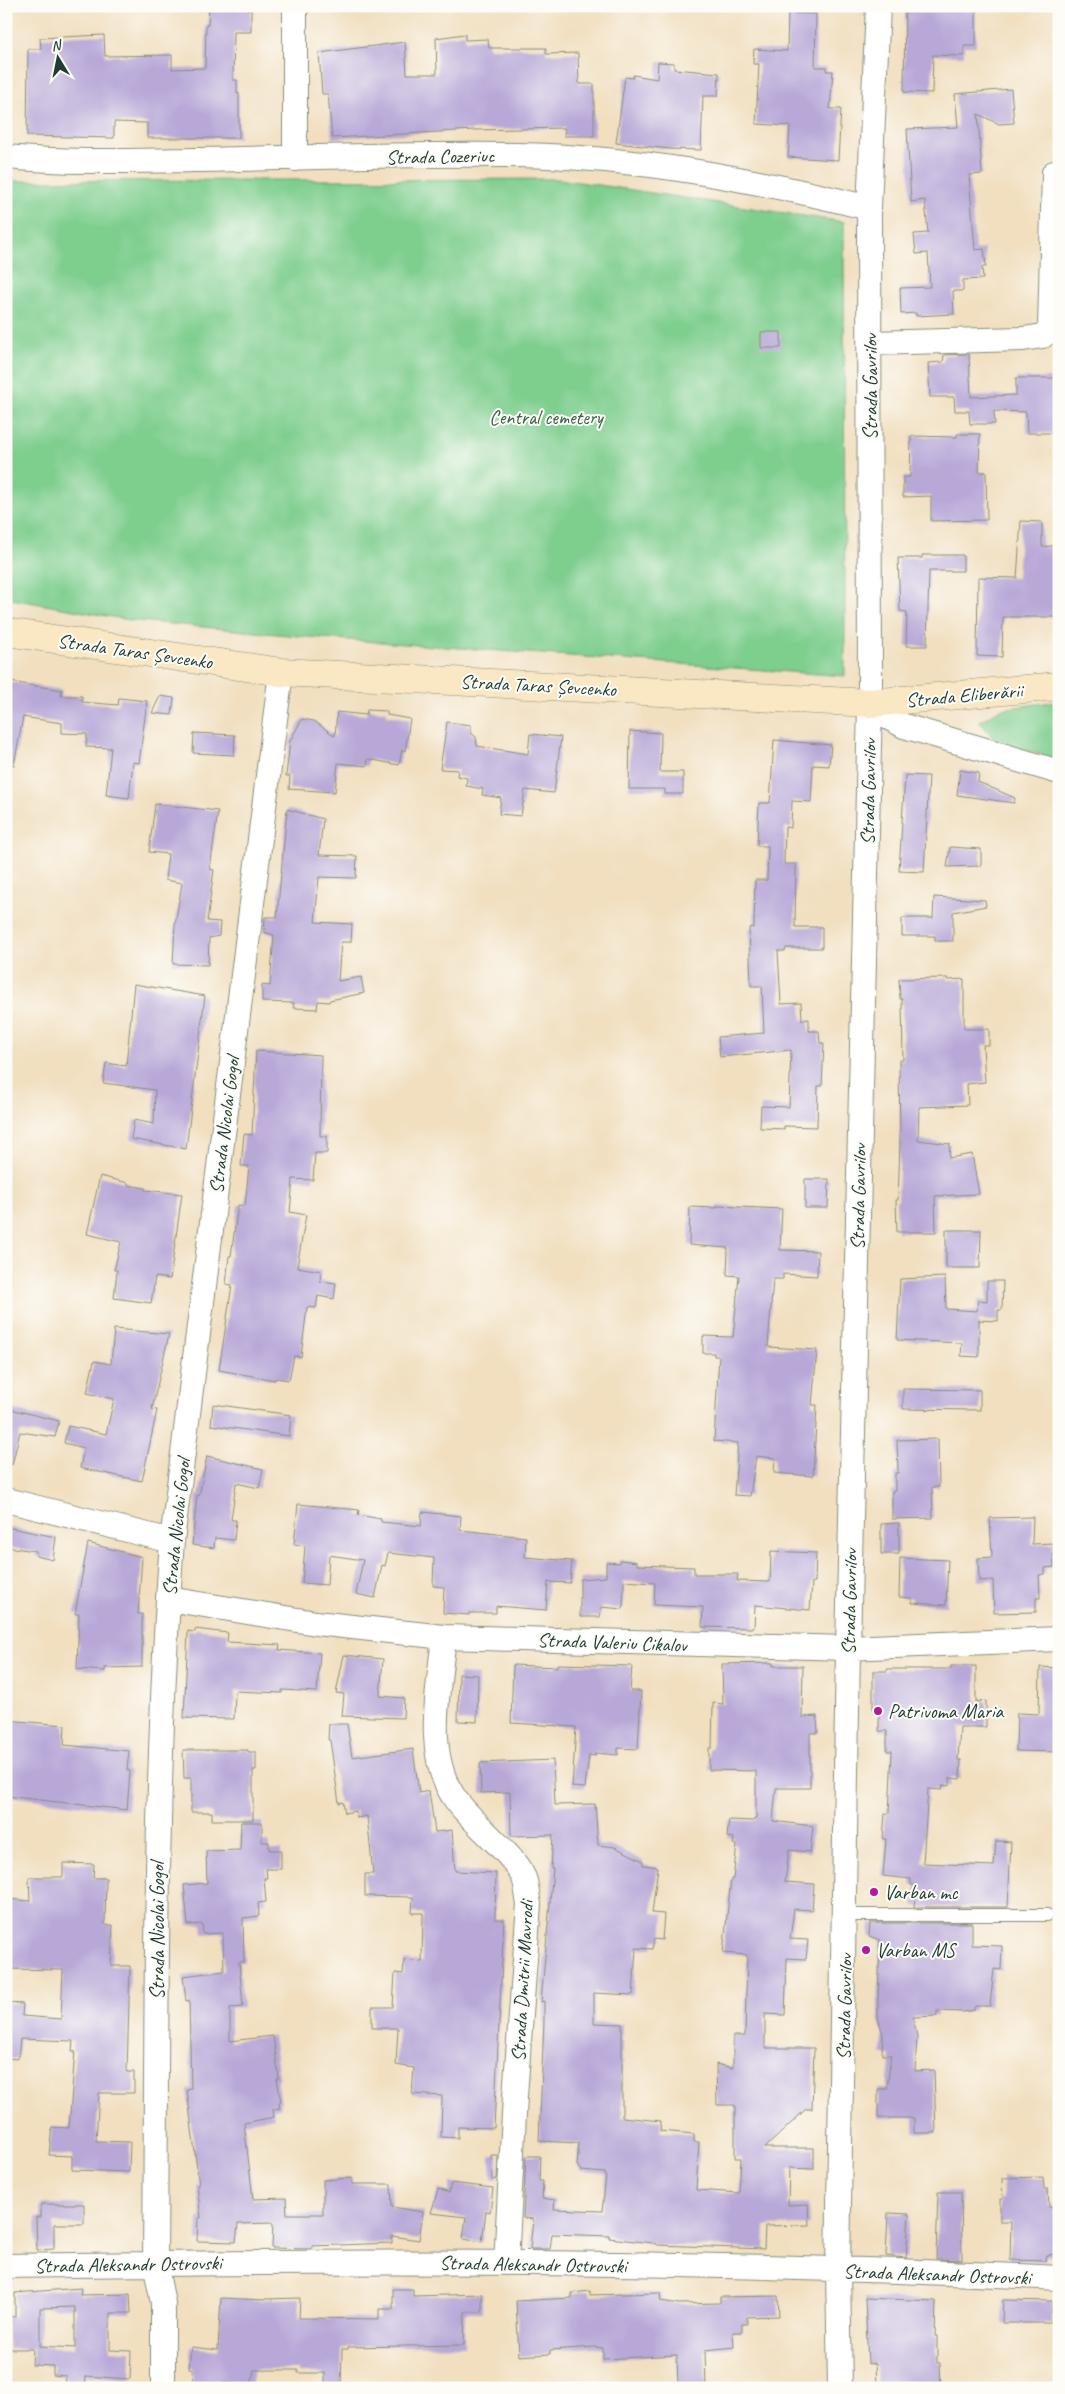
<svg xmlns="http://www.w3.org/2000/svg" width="1065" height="2394" font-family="Caveat,sans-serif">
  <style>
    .green { fill: #7ece8e; stroke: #4e8661 }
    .building { fill: #b8a8d8; fill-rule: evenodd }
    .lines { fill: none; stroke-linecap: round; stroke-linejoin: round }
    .lane-casing { stroke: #888e7a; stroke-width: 14 }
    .street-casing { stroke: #888e7a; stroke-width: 26 }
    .secondary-casing { stroke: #888e7a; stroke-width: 29 }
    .lane { stroke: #fff; stroke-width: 12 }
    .street { stroke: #fff; stroke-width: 24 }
    .secondary { stroke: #fae7c3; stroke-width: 28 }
    .poi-dot { fill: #b5179e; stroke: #fdfcf7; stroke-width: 2 }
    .labels { text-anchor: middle; stroke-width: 4; stroke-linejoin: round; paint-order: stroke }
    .street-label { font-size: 20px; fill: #1f3d34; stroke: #fdfcf7 }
    .park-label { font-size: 20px; fill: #37614a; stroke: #fdfcf7 }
    .poi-label { font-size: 20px; fill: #1f3d34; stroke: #fdfcf7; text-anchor: start }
  </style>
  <rect width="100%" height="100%" fill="#fdfcf7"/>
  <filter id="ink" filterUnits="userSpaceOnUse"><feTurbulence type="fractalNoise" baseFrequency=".02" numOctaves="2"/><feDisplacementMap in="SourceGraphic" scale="10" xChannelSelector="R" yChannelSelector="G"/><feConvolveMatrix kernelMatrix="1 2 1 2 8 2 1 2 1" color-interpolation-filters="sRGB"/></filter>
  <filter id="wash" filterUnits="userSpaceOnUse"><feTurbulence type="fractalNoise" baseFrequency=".0096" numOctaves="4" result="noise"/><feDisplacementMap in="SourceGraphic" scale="20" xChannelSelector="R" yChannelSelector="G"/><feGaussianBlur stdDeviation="1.12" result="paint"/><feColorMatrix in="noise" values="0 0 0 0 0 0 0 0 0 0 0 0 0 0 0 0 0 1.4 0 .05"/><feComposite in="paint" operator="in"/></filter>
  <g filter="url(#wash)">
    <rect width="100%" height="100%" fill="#f1dfc0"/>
    <path class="green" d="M559,179L844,222L845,676L308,637L129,620L6,598V181Z
      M1059,701V760L996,742L980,721L1001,709Z"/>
    <g id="blocks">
      <path class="building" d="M209,6H247V10H251V32H234L233,80H237V94L239,93V138H147V123L114,122V138L27,136L28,49H41L40,38L104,35L105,56L172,55V69L205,68L206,25H208Z
        M905,6L976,7V46H964V56L933,55L932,93L904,92Z
        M788,13L816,14L815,67H827L826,71H833L830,109H841L838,160L788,157L790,126L756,124L759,64H753L754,49L787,51Z
        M465,34V40L488,39L489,48H546V54L578,53L579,84H594V136H564L565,128L474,130L332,138L328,94H322L319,53L405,42L407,74H437L436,38Z
        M658,62L674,63V69L719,73L718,96H703L701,150L670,149L616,143L625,77L633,78V75L657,79Z
        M1011,89L1014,123L999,124L978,114L982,174L969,175L975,250L984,249L986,267H982L983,279L963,280V291H953L954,314L916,316V313L901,314L900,288L930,287L928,253L916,254L914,234L928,233L925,200L911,202L907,129L958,127L955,94Z
        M761,332H781V348H761Z
        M969,354L971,397L1016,395V378H1056V382H1059V426H1052V433H1027L1026,412L994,411L995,424H970L969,411H955L954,397H930L928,363L943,362L944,355Z
        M957,434H980L979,472H986L987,520L931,521V496L903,497V477H910L911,436L957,437Z
        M1021,521L1042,522V547L1059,545V617H1003L1002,657L977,656L978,577L1017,578Z
        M922,555H963V571H929L927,646H906L907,612L900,611L898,558H922Z
        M10,682L62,690L61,696H82V702L118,705L119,698L147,701L139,763L133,762L129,798L106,795L111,748L86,747L87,734L62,733V723L23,717L14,765L6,764V706Z
        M160,696L174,698L172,715L152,713Z
        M367,710L387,711V715L410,719L405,751L402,750L399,765L368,759L367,766L338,763L335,792L289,789L290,776H286L290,741L302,719L314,721L335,736L337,712L366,715Z
        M447,722L471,725V733L476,737L477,746L528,754L530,734L561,737L554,793L525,790L521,816L499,814L501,798L482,795L483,789L466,786L467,778L457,776L458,770L440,769Z
        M630,731L661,733L660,772H683V794H665V789H629Z
        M194,733L235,735L234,755L193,753Z
        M774,740L831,745L829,766L813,765L811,802L792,801L791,828L785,827L784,864H796L795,927H822V948H786L785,951H778L781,1004L801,1003L802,1020L809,1019V1031H819L820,1043H824L822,1086H818L817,1127L784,1126V1129L760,1128L761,1106L789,1107L791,1050L720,1057L718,1037L764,1033L762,986H751L749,928L754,927L755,880H767L768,846H757L759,803H770Z
        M960,770L979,773L978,782L1015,798L1014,803L957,795Z
        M905,775L929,776L924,872L899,871Z
        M155,804L218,811L210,869L214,870L207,921L220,922L219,936L209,938L208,965L173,964L175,925L182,883L165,880L168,854L149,852Z
        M287,809L323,819L319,855L357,856L356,878L319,877L315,922L352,924L351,942H341L338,981L361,977L364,993L330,1000L329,1002L318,1001L317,1009L293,1008L294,1003L262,1002V985L270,986L274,935L264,932L265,917H277Z
        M950,847L981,849V866L947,867Z
        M934,897L985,900L986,906L953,912V941H935V936H902V918H933Z
        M948,978V980L964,979V1029H989V1045H983L985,1082L967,1084L968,1105L919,1107L918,1140L950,1144L949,1158L972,1154L979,1194L935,1196L936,1232H897L896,1200H898L900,1143L899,1060H903L902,999H900L899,979Z
        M134,984L205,996L186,1149L131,1139L134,1120L154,1124L155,1090L103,1083L106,1063L126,1066Z
        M256,1051L321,1055L320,1136H327V1153H315L313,1180L293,1179L290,1212L306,1215L297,1267L321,1271L320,1281L336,1283L334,1299L318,1296L316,1308L307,1307L301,1357L294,1356L289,1380L276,1378L275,1380L219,1370L232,1285L226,1284L229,1256H231L238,1205L245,1206L249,1166H241L244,1134L252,1135Z
        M100,1176L128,1183V1185L145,1188V1190L182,1194L170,1279L155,1277L151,1303L114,1298L117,1270H114L121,1242L87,1234Z
        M805,1179H829L828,1208H805Z
        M717,1206L782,1209L780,1250L818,1251L817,1276L783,1274V1279H773L768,1347L817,1350L812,1405H817L813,1476L774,1473L775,1458L756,1456L750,1496L734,1495L738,1443L714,1441L719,1356H714V1353H703V1336L733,1337L739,1276L727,1275L728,1248L689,1245L690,1207L717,1208Z
        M946,1230H981L980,1268H946Z
        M945,1277L946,1309L977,1311L978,1300L987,1301V1281H1003L1002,1310H998V1321L979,1320V1357L961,1356L962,1343L897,1340L900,1279Z
        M114,1329L169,1334L152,1409L157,1410L142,1481L80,1468L84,1448L64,1443L68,1426L106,1434L114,1399L87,1393L94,1361L111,1364Z
        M903,1389L980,1390V1410L903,1409Z
        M213,1404L291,1415L289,1436L211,1425Z
        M6,1408L59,1421L55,1437L20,1432L12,1465L6,1464Z
        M938,1439L939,1487H932L933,1518L892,1519V1491H895V1473H898L897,1440Z
        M207,1456L263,1469L259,1488L236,1483L231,1520H236L234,1540L215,1538L214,1548L192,1545L197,1495L199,1496Z
        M298,1504L359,1510L358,1515L381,1519V1522L421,1526L422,1512L461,1516L460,1530L526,1537L525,1557L572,1561L570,1583L548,1582L546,1610L496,1606V1613H469V1615L443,1613L444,1587L433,1586L434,1558L388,1553L385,1566L382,1565L375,1598L356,1594L363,1560L329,1555L327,1585L302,1583L305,1546L294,1544Z
        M1033,1517L1032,1544L1053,1543L1054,1567L1045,1568V1574L1039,1575L1040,1598H1036V1612L994,1613L993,1580L979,1581L978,1558L992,1557L990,1518Z
        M899,1523V1554H881V1524Z
        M6,1527L56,1537L53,1560L36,1556V1551L6,1547Z
        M88,1543L142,1557L138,1614H142V1667L105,1668V1671L77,1669L79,1614H75Z
        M771,1551L816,1553L815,1582H812L810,1610L755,1605L754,1628L702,1627L703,1607L654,1605L655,1583L624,1581L623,1609L601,1607L600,1617H580V1579L606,1577V1562L619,1563L620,1560L637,1562V1565L694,1567V1574H738L737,1581L770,1582Z
        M900,1558L948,1560L946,1605L912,1603V1598L899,1597Z
        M195,1629L228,1633L227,1642L280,1645L279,1650L320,1653L317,1692L282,1690V1693L235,1691L234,1719L184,1718L188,1631L195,1632Z
        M344,1655L383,1659L380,1696L404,1698L403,1718L342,1716L344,1694L336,1693Z
        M773,1663V1666H803L802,1717L817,1716L818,1733H810V1788H776L773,1821L813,1826L810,1852L789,1850L785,1882L814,1884L812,1910L794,1909L790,1939L808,1940L806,1959L787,1958L785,2015L765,2014V2048H814L812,2109H806L765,2148H814V2169L789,2168L788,2205L808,2204L809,2225L765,2226L764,2249L658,2245L652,2243L609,2238L610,2236L552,2234L550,2249H530L533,2219L523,2218L526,2156H540L539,2181H543L542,2198L555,2200L554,2209L602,2211L606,2176L605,2173L581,2171L577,2165L579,2143L539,2141L544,2021V2001L541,2002L553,1869H551L553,1835L511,1836L510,1792L481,1793L480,1763L553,1760L555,1805L595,1804L598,1845L615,1847L643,1861V1865L658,1867L652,1913L664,1914L662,1940L654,1939L652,1949L636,1948L633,1995L594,1993V2023L622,2024V2117L661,2121L660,2131L694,2134V2142H699L696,2190L739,2193L741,2158H735V2105H717L716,2064L733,2068V2036H745L747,1955L723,1953L731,1879H733L737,1845L733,1844L734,1838L727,1837L729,1820L754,1821V1819H756V1771L709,1770V1748H712L713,1703L723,1704L722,1664Z
        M557,1664L632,1666L630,1691H641L638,1749L618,1748V1755L595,1753V1756L589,1755L585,1788L572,1787L576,1727L511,1723L513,1665L557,1667Z
        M951,1666H976V1702L986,1701V1727H960L958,1760H961L960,1779L950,1778V1786L943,1785L942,1790L928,1789L923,1863L994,1866L996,1841L1011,1842L1008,1907H914L916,1885H911V1879L883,1876L886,1839H883L885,1814H889L892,1751H887V1731H879V1710L873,1709V1671H887V1669H951Z
        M1040,1667L1059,1668L1058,1752L1016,1751L1017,1713L1039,1714Z
        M459,1674L478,1675L477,1722L458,1721Z
        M6,1720L65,1725L64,1745L129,1751L127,1770L130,1771L127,1810L6,1796Z
        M329,1724H347L352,1757L413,1749L419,1793L429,1791L435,1832L452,1830L455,1871L496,1873L495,1919H504L494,2128L458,2127V2138L441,2137L442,2096L412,2094L414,2068L396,2065L398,2028H372V2007H393L395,1973L403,1974L404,1960L422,1962L423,1913H412L413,1897L365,1896V1874H373L367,1816L357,1818L356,1811L345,1813L343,1802L339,1803L330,1740H328Z
        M183,1750H248V1752H256V1770H253V1820H212V1812H191V1778H184Z
        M241,1822H262V1842H269V1850H281V1869H266L267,1878H264L266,1902L258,1903L259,1916L243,1918L244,1962H239L243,2007L230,2008V2041L273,2036L279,2079H277L281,2102L279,2103L280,2108L273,2109L274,2117L244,2123L253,2199L286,2198L287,2214H323V2180L352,2178V2184H391L392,2207L423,2212L419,2240L392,2236V2243L312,2246V2249L272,2248L273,2223L238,2224L236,2242L197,2241L198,2218H201L197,2185H199L187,2090L191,2089L189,2000L186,2001L183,1976L224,1971L223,1933L203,1934L202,1924L188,1925L184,1885L207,1883L206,1851L240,1850Z
        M63,1863L94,1864L93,1878H106L105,1925H113L111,1966H130L127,2072H134V2093H99L96,2141L130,2142L129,2172L72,2170V2156L49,2155L52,2127L69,2128L75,2051H72L73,2041L20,2039L18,2059L6,2058V2003L23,2004L22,2016L61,2019L63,1970L6,1969V1899L30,1901L29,1877H63Z
        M870,1923H972V1945L1002,1946L1001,1970L994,1969L990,2006H975L974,2010L963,2012L937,2011V2016L913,2017L917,2037L915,2071L934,2070L936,2133H914V2118H878V2089H887L891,2055H882L883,2035L878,2017V2000L880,1940L869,1936Z
        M491,2155H498L497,2179L492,2180Z
        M1043,2177L1044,2189H1048L1049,2207L1059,2206V2254L1046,2255L1045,2261L1010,2260L1011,2222H1000V2199H1003L1002,2178Z
        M451,2183L493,2188L490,2212L486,2211L482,2242L463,2239L466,2217L431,2213L438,2189L449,2193Z
        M938,2192H961L962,2260L936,2259Z
        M41,2204H84V2224H54V2249L37,2250L36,2217H41Z
        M888,2213L909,2214L906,2258L886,2256Z
        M81,2288L80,2295L130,2294L131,2313H110V2350L131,2351L130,2379L86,2376L85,2388H65L66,2376L53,2375V2366L32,2365L33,2349H9L6,2316L15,2317V2293ZM75,2307V2348L40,2346V2308Z
        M393,2289H413V2296L482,2294V2312H465L464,2345L348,2347V2349H342L341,2388H325V2373H298V2370H254L251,2387L224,2382V2388H192L193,2369L189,2368L191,2347L218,2350L221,2298L265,2300V2299L300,2298L299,2318L379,2319V2309H393Z
        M590,2291V2295L660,2293L661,2301L679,2304L720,2303V2297L778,2296L779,2316L747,2317V2324H742V2332H733L734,2347L705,2350L706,2388H678L677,2355L603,2359V2348L595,2347L550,2350V2354L519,2356L516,2301L572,2298V2293Z
        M865,2298L936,2301L935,2336H937V2363H940L941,2388H877L876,2363L868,2364Z
        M1003,2300L1052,2301L1051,2323H1002Z"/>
    </g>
  </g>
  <g filter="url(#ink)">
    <use href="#blocks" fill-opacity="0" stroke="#888e7a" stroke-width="1"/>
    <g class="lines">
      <g class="lane-casing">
        <path id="lane" d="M846,1915H1047"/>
      </g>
      <g class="street-casing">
        <path id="street" d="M6,157C68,163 132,161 194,160C301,158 409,153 516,155C636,157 753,179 869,208
          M295,159V6
          M870,343L1023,339L1043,336L1050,328L1054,173
          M870,703L887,717L904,726L1059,772
          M6,1500L172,1541
          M168,1599L316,1623L444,1637L848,1648L1059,1639
          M444,1637C439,1688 423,1756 456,1800C474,1825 512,1852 524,1878C527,1886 527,1896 529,1904L515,2096L506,2263
          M6,2266C357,2260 708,2260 1059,2278
          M163,2388V2303L155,2263C157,2023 154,1782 172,1541L281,672
          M840,2388L838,2270L848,1648L870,703L869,208L878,6"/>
      </g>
      <g class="secondary-casing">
        <path id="secondary" d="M6,632L281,672L870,703L1059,686"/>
      </g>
      <use href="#lane" class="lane"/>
      <use href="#street" class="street"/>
      <use href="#secondary" class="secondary"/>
    </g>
  </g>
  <g class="poi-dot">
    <circle cx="878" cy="1711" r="5"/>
    <circle cx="874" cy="1892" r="5"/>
    <circle cx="866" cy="1950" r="5"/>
  </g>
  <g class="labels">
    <g class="street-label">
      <text transform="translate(440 156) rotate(-1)" y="7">Strada Cozeriuc</text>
      <text transform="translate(870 387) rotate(-90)" y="7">Strada Gavrilov</text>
      <text transform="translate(135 651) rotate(8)" y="7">Strada Taras Șevcenko</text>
      <text transform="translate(538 685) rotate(3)" y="7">Strada Taras Șevcenko</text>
      <text transform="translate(964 695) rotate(-5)" y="7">Strada Eliberării</text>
      <text transform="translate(868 792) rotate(-89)" y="7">Strada Gavrilov</text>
      <text transform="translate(224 1125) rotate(-83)" y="7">Strada Nicolai Gogol</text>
      <text transform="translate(858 1197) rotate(-89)" y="7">Strada Gavrilov</text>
      <text transform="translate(176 1527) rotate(-84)" y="7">Strada Nicolai Gogol</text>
      <text transform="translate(849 1602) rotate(-89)" y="7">Strada Gavrilov</text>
      <text transform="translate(612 1642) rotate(2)" y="7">Strada Valeriu Cikalov</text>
      <text transform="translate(157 1931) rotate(-90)" y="7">Strada Nicolai Gogol</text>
      <text transform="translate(522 1981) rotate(-87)" y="7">Strada Dmitrii Mavrodi</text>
      <text transform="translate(844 2007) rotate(-89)" y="7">Strada Gavrilov</text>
      <text transform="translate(128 2264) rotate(-1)" y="7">Strada Aleksandr Ostrovski</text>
      <text transform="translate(533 2264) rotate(1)" y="7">Strada Aleksandr Ostrovski</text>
      <text transform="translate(937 2274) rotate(2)" y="7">Strada Aleksandr Ostrovski</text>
    </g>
    <g class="park-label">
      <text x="546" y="424">Central cemetery</text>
    </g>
    <g class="poi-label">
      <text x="888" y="1718">Patrivoma Maria</text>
      <text x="884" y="1899">Varban mc</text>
      <text x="876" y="1957">Varban MS</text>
    </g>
  </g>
  <rect width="1065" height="2394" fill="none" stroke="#fdfcf7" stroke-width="25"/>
  <g transform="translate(58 58) rotate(350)" stroke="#fdfcf7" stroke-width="4" paint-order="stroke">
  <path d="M0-4L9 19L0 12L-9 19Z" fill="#1f3d34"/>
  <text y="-8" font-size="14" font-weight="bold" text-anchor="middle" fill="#1f3d34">N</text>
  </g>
</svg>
